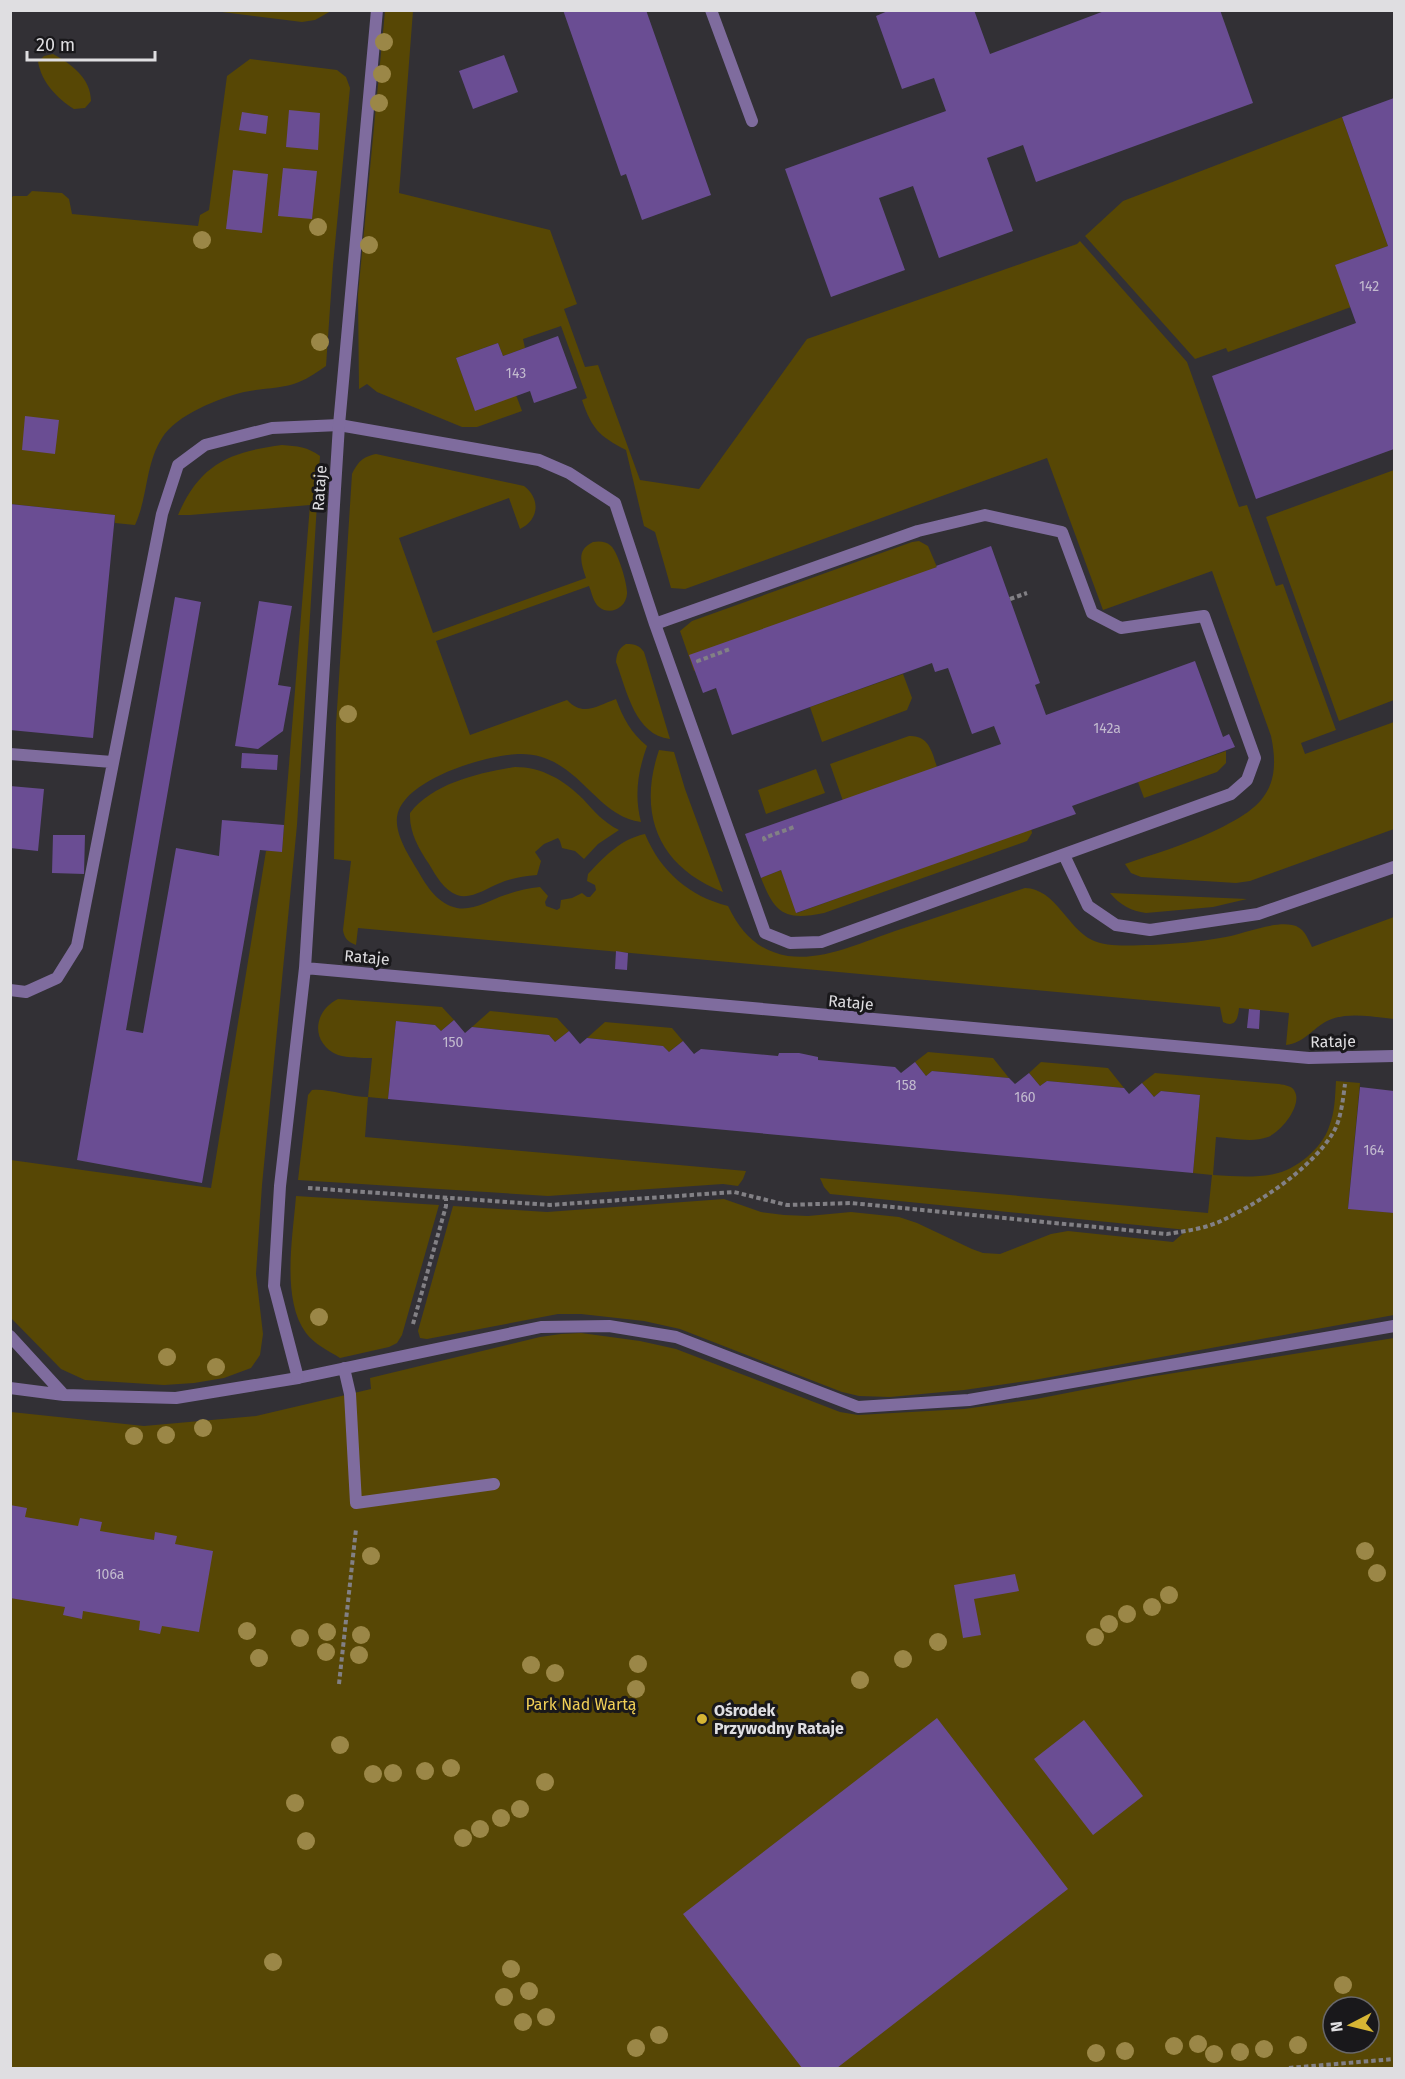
<svg xmlns="http://www.w3.org/2000/svg" width="1405" height="2079" font-family="'Fira Sans',sans-serif">
  <style>
    .green { fill: #574705; fill-rule: evenodd }
    .building { fill: #6a4d93 }
    .lines { fill: none; stroke-linecap: round; stroke-linejoin: round }
    .path { stroke: #828085; stroke-width: 4; stroke-dasharray: 4.5 3; stroke-linecap: butt }
    .lane { stroke: #7f6c9e; stroke-width: 12 }
    .street { stroke: #7f6c9e; stroke-width: 12 }
    .tree { fill: #9b8747 }
    .poi-dot { fill: #d6b534; stroke: #19181b; stroke-width: 2 }
    .labels { text-anchor: middle; stroke-width: 6; stroke-linejoin: round; paint-order: stroke }
    .number-label { font-size: 14px; fill: #c2bace }
    .street-label { font-size: 16px; fill: #dfdee1; stroke: #19181b }
    .park-label { font-size: 16px; fill: #f1cf56; stroke: #19181b }
    .poi-label { font-size: 16px; font-weight: bold; fill: #dfdee1; stroke: #19181b; text-anchor: start }
  </style>
  <rect width="100%" height="100%" fill="#323035"/>
  <path class="green" d="M214,11H331L315,20L302,22Z
    M385,11H413L399,193L550,230L577,304L564,309L585,367L598,365L640,480L699,489L807,339L1077,244L1080,241L1187,362L1239,507L1247,505L1276,586L1283,584L1336,730L1301,743L1305,754L1394,722V829L1250,881L1236,883L1141,877L1131,873L1125,864C1154,854 1184,845 1212,832C1259,810 1283,792 1271,736L1212,571L1103,610L1047,458L685,589L671,588L655,532L644,526L626,450C599,436 592,429 582,400L587,398L561,326L523,339L525,348L503,356L498,343L456,358L475,410L516,395L522,411L477,427H462L377,392L367,384L359,389L358,295Z
    M53,54C72,64 91,79 91,101L85,108L74,109C57,98 42,83 38,62L44,56Z
    M250,59L337,70L346,77L350,88L333,265L326,366C317,372 309,378 299,382C282,389 262,388 244,392C219,398 176,415 162,438C145,465 148,497 135,525L115,523V515L11,504L10,200L13,196H27L32,191L62,193L69,199L72,214L198,226L200,215L209,210L227,76Z
    M1342,117L1388,246L1336,265L1351,307L1228,352L1226,348L1195,359L1085,236L1123,201Z
    M282,445C297,446 308,447 320,456L297,825L262,1185L256,1274L263,1334L260,1355L251,1368L224,1378L194,1383L164,1385L85,1380L61,1369L11,1318V1160L211,1188L266,851H282L310,505L190,515H178C200,464 229,452 282,445Z
    M376,454L524,486C541,499 539,520 520,529L509,498L399,538L433,633L586,578C581,563 576,550 593,542C599,541 606,541 611,546C618,552 628,585 627,594C626,608 610,616 599,607C593,602 592,593 589,586L436,641L470,735L567,700C583,717 597,706 616,699C623,718 631,733 647,746C638,771 634,795 641,822C594,816 578,754 521,754C489,754 402,779 397,817C395,835 409,856 418,871C427,887 438,904 457,908C473,911 490,900 505,895C517,891 528,888 540,887L548,896L545,902L546,906L557,910L560,908L561,900L572,898L582,893L587,897H590L596,890L595,885L587,881L588,874C605,856 621,839 645,834C661,872 689,896 728,906C741,933 758,951 788,956C824,961 862,942 895,931C938,917 982,902 1025,888C1056,889 1067,928 1092,940C1108,948 1134,945 1152,945C1174,944 1197,942 1220,938C1241,935 1272,921 1292,925C1304,927 1307,937 1312,947L1394,917V1019C1373,1017 1347,1011 1327,1021C1312,1029 1304,1043 1286,1045L1289,1013L1239,1008C1238,1019 1235,1028 1223,1022L1220,1007L358,928L356,945C348,942 344,938 343,930L351,861L334,859L336,725L352,474C358,462 362,457 376,454Z
    M1394,470V700L1339,721L1266,517Z
    M919,541L928,546L937,567L733,657L694,671L680,631L692,621L912,542Z
    M626,644C635,644 639,645 644,652L670,739C635,735 627,691 616,662C617,653 618,649 626,644Z
    M903,674L912,698L907,710L822,742L810,707Z
    M909,736C929,735 932,752 937,767L843,801L830,764Z
    M659,750L674,752L685,789L723,892C659,867 637,815 659,750Z
    M1226,751V763L1217,772L1144,798L1138,782Z
    M515,767C542,767 564,780 583,799C595,812 603,822 619,830L598,844L584,859L575,851L562,848L560,841L558,838L544,844L535,852L541,861L537,875C524,876 512,878 500,883C487,888 471,900 457,895C444,890 436,876 429,864C419,849 409,832 410,813C433,783 479,773 515,767Z
    M816,769L825,793L766,814L758,790Z
    M1031,828L1032,833L1027,841L824,913C785,921 775,914 761,878L781,870L797,913Z
    M1110,893L1247,899L1213,907L1146,913C1131,911 1120,905 1110,893Z
    M338,999L442,1007L454,1020L441,1031L435,1025L396,1021L388,1099L368,1097L365,1137L746,1171L743,1179L738,1186L723,1184L548,1196L298,1180L308,1095L312,1090C327,1088 350,1097 368,1097L372,1058C361,1058 348,1058 338,1055C310,1043 313,1011 338,999Z
    M490,1011L557,1018L569,1031L555,1042L549,1035L472,1027Z
    M605,1022L672,1028L683,1041L669,1052L663,1046L587,1038Z
    M928,1052L993,1058L1009,1078L932,1071L926,1076L915,1062Z
    M1041,1062L1108,1068L1124,1088L1047,1081L1040,1086L1029,1073Z
    M1155,1073L1279,1084C1285,1085 1293,1086 1295,1092C1302,1106 1281,1132 1268,1137C1252,1143 1232,1138 1216,1137L1213,1175C1233,1176 1254,1178 1274,1174C1296,1170 1322,1148 1329,1127C1335,1112 1335,1097 1336,1081L1360,1083L1348,1208L1394,1213V1315L1034,1380L964,1390L890,1397L859,1396L842,1392L680,1329L644,1321L581,1314H558L427,1339L420,1338L418,1331L453,1206L547,1212L724,1199L761,1212L784,1215L808,1216L851,1212L899,1217L917,1223L972,1249L983,1253L1000,1254L1051,1234L1068,1231L1173,1242L1187,1230L830,1194L824,1187L820,1178L1208,1213L1212,1175L1193,1173L1200,1095L1161,1091L1154,1097L1142,1083Z
    M296,1196L439,1205L402,1335L397,1343L389,1347L340,1358C329,1351 314,1344 306,1333C281,1299 293,1236 296,1196Z
    M581,1333L640,1341L676,1349L840,1412L858,1415L964,1409L1036,1399L1149,1377L1394,1338V2068H11V1412L144,1426L256,1416L371,1389L370,1378L540,1337L561,1334ZM1333,2007H1369V2043H1333Z"/>
  <path class="building" d="M563,10H646L711,195L642,220L626,174L621,176Z
    M890,10H974L990,54L1107,10H1220L1253,103L1036,182L1023,145L987,158L1013,231L939,258L913,186L879,198L905,270L831,297L785,169L946,111L934,78L902,89L876,16Z
    M504,55L518,92L473,109L459,71Z
    M1394,98V449L1256,499L1212,376L1356,323L1335,265L1388,246L1342,117Z
    M289,110L320,113L318,150L286,147Z
    M242,112L268,116L266,134L239,130Z
    M283,168L317,171L312,219L278,216Z
    M233,170L268,174L262,233L226,229Z
    M558,336L577,388L534,403L530,391L475,411L456,358L498,343L503,356Z
    M25,416L59,420L55,454L22,450Z
    M10,504L115,515L93,738L10,730Z
    M991,546L1040,683L1035,685L1046,715L1195,661L1223,737L1229,734L1235,747L1072,806L1076,814L796,913L781,870L761,878L745,834L1001,744L994,726L972,734L948,668L935,672L932,663L732,735L716,688L703,693L689,655L937,567L936,566Z
    M175,597L201,602L126,1030L143,1033L176,848L219,856L222,820L284,825L282,852L260,850L202,1183L77,1160Z
    M259,601L292,606L278,685L291,687L283,731L258,749L235,746Z
    M242,753L278,755L277,770L241,768Z
    M10,786L44,789L38,851L10,848Z
    M53,835H85L84,874L52,873Z
    M616,951L628,953L627,970L615,969Z
    M1249,1009L1260,1010L1259,1029L1247,1028Z
    M454,1020L465,1033L472,1027L549,1035L555,1042L569,1031L580,1044L587,1038L663,1046L669,1052L683,1041L694,1054L701,1049L778,1056L779,1053H799L818,1057V1060L895,1067L901,1073L915,1062L926,1076L932,1071L1009,1078L1015,1084L1029,1073L1040,1086L1047,1081L1124,1088L1129,1094L1142,1083L1154,1097L1161,1091L1200,1095L1193,1173L388,1099L396,1021L435,1025L441,1031Z
    M1360,1087L1394,1091V1213L1348,1209Z
    M10,1505L27,1508L25,1517L78,1526L80,1518L102,1522L100,1531L154,1540L155,1532L177,1536L175,1544L213,1551L199,1632L162,1626L160,1634L139,1630L140,1621L83,1611L82,1619L63,1615L65,1607L10,1598Z
    M1015,1574L1019,1591L974,1599L981,1635L963,1638L954,1585Z
    M937,1718L1068,1889L837,2068H802L683,1914Z
    M1084,1720L1143,1796L1093,1835L1034,1759Z"/>
  <g class="lines">
    <path class="path" d="M1010,599L1027,593
      M699,662L698,661L730,649
      M765,841L764,838L794,827
      M308,1188L550,1205L734,1192L787,1205L851,1203L1167,1234C1185,1231 1204,1229 1221,1221C1259,1203 1311,1169 1333,1133C1341,1120 1343,1099 1345,1084
      M413,1324L446,1206V1198
      M339,1684L356,1529
      M1289,2068L1394,2059"/>
    <path class="lane" d="M711,10L752,121
      M985,515L1062,532L1092,613L1121,628L1204,616L1255,758L1247,780L1231,794L821,942L790,943L765,933L655,624L918,531Z
      M10,754L112,762
      M1064,855L1088,906L1116,925L1150,930L1258,914L1394,867
      M10,990L26,992L57,978L77,946L162,514L178,465L205,445L272,428L339,425L539,460L569,473L615,503L655,624
      M10,1336L64,1395
      M344,1368L350,1394L356,1503L494,1484
      M10,1388L64,1395L176,1398L298,1378L541,1327L609,1326L676,1337L858,1407L969,1400L1394,1326"/>
    <path class="street" d="M305,968L1309,1058L1394,1056
      M298,1378L274,1286L280,1186L305,968L339,425L377,10"/>
  </g>
  <g class="tree">
    <circle cx="384" cy="42" r="9"/>
    <circle cx="382" cy="74" r="9"/>
    <circle cx="379" cy="103" r="9"/>
    <circle cx="318" cy="227" r="9"/>
    <circle cx="202" cy="240" r="9"/>
    <circle cx="369" cy="245" r="9"/>
    <circle cx="320" cy="342" r="9"/>
    <circle cx="348" cy="714" r="9"/>
    <circle cx="319" cy="1317" r="9"/>
    <circle cx="167" cy="1357" r="9"/>
    <circle cx="216" cy="1367" r="9"/>
    <circle cx="203" cy="1428" r="9"/>
    <circle cx="166" cy="1435" r="9"/>
    <circle cx="134" cy="1436" r="9"/>
    <circle cx="1365" cy="1551" r="9"/>
    <circle cx="371" cy="1556" r="9"/>
    <circle cx="1377" cy="1573" r="9"/>
    <circle cx="1169" cy="1595" r="9"/>
    <circle cx="1152" cy="1607" r="9"/>
    <circle cx="1127" cy="1614" r="9"/>
    <circle cx="1109" cy="1624" r="9"/>
    <circle cx="247" cy="1631" r="9"/>
    <circle cx="327" cy="1632" r="9"/>
    <circle cx="361" cy="1635" r="9"/>
    <circle cx="1095" cy="1637" r="9"/>
    <circle cx="300" cy="1638" r="9"/>
    <circle cx="938" cy="1642" r="9"/>
    <circle cx="326" cy="1652" r="9"/>
    <circle cx="359" cy="1655" r="9"/>
    <circle cx="259" cy="1658" r="9"/>
    <circle cx="903" cy="1659" r="9"/>
    <circle cx="638" cy="1664" r="9"/>
    <circle cx="531" cy="1665" r="9"/>
    <circle cx="555" cy="1673" r="9"/>
    <circle cx="860" cy="1680" r="9"/>
    <circle cx="636" cy="1689" r="9"/>
    <circle cx="340" cy="1745" r="9"/>
    <circle cx="451" cy="1768" r="9"/>
    <circle cx="425" cy="1771" r="9"/>
    <circle cx="393" cy="1773" r="9"/>
    <circle cx="373" cy="1774" r="9"/>
    <circle cx="545" cy="1782" r="9"/>
    <circle cx="295" cy="1803" r="9"/>
    <circle cx="520" cy="1809" r="9"/>
    <circle cx="501" cy="1818" r="9"/>
    <circle cx="480" cy="1829" r="9"/>
    <circle cx="463" cy="1838" r="9"/>
    <circle cx="306" cy="1841" r="9"/>
    <circle cx="273" cy="1962" r="9"/>
    <circle cx="511" cy="1969" r="9"/>
    <circle cx="1343" cy="1985" r="9"/>
    <circle cx="529" cy="1991" r="9"/>
    <circle cx="504" cy="1997" r="9"/>
    <circle cx="546" cy="2017" r="9"/>
    <circle cx="523" cy="2022" r="9"/>
    <circle cx="659" cy="2035" r="9"/>
    <circle cx="1198" cy="2044" r="9"/>
    <circle cx="1298" cy="2045" r="9"/>
    <circle cx="1174" cy="2046" r="9"/>
    <circle cx="636" cy="2048" r="9"/>
    <circle cx="1264" cy="2049" r="9"/>
    <circle cx="1125" cy="2051" r="9"/>
    <circle cx="1240" cy="2052" r="9"/>
    <circle cx="1096" cy="2053" r="9"/>
    <circle cx="1214" cy="2054" r="9"/>
  </g>
  <circle class="poi-dot" cx="702" cy="1719" r="6"/>
  <g class="labels">
    <g class="number-label">
      <text x="1369" y="291">142</text>
      <text x="516" y="378">143</text>
      <text x="1107" y="733">142a</text>
      <text x="453" y="1047">150</text>
      <text x="906" y="1090">158</text>
      <text x="1025" y="1102">160</text>
      <text x="1374" y="1155">164</text>
      <text x="110" y="1579">106a</text>
    </g>
    <g class="street-label">
      <text transform="translate(319 488) rotate(-86)" y="6">Rataje</text>
      <text transform="translate(367 957) rotate(5)" y="6">Rataje</text>
      <text transform="translate(851 1002) rotate(5)" y="6">Rataje</text>
      <text transform="translate(1333 1041) rotate(-1)" y="6">Rataje</text>
    </g>
    <g class="park-label">
      <text x="581" y="1710">Park Nad Wartą</text>
    </g>
    <g class="poi-label">
      <text x="714" y="1716">Ośrodek<tspan x="714" dy="18">Przywodny Rataje</tspan></text>
    </g>
  </g>
  <rect width="1405" height="2079" fill="none" stroke="#dfdee1" stroke-width="24"/>
  <g transform="translate(1351 2025) rotate(263)"><circle r="28" fill="#19181b" stroke="#68676a" stroke-width="1.5"/>
  <path d="M0-4.5L10 22L0 15L-10 22Z" fill="#d6b534"/>
  <text y="-9" font-size="16" font-weight="bold" text-anchor="middle" fill="#dfdee1">N</text>
  </g>
  <path d="M27 51v9h128v-9" fill="none" stroke="#dfdee1" stroke-width="3"/>
  <text x="36" y="51" font-size="18" fill="#dfdee1" stroke="#19181b" stroke-width="4.5" paint-order="stroke">20 m</text>
</svg>
